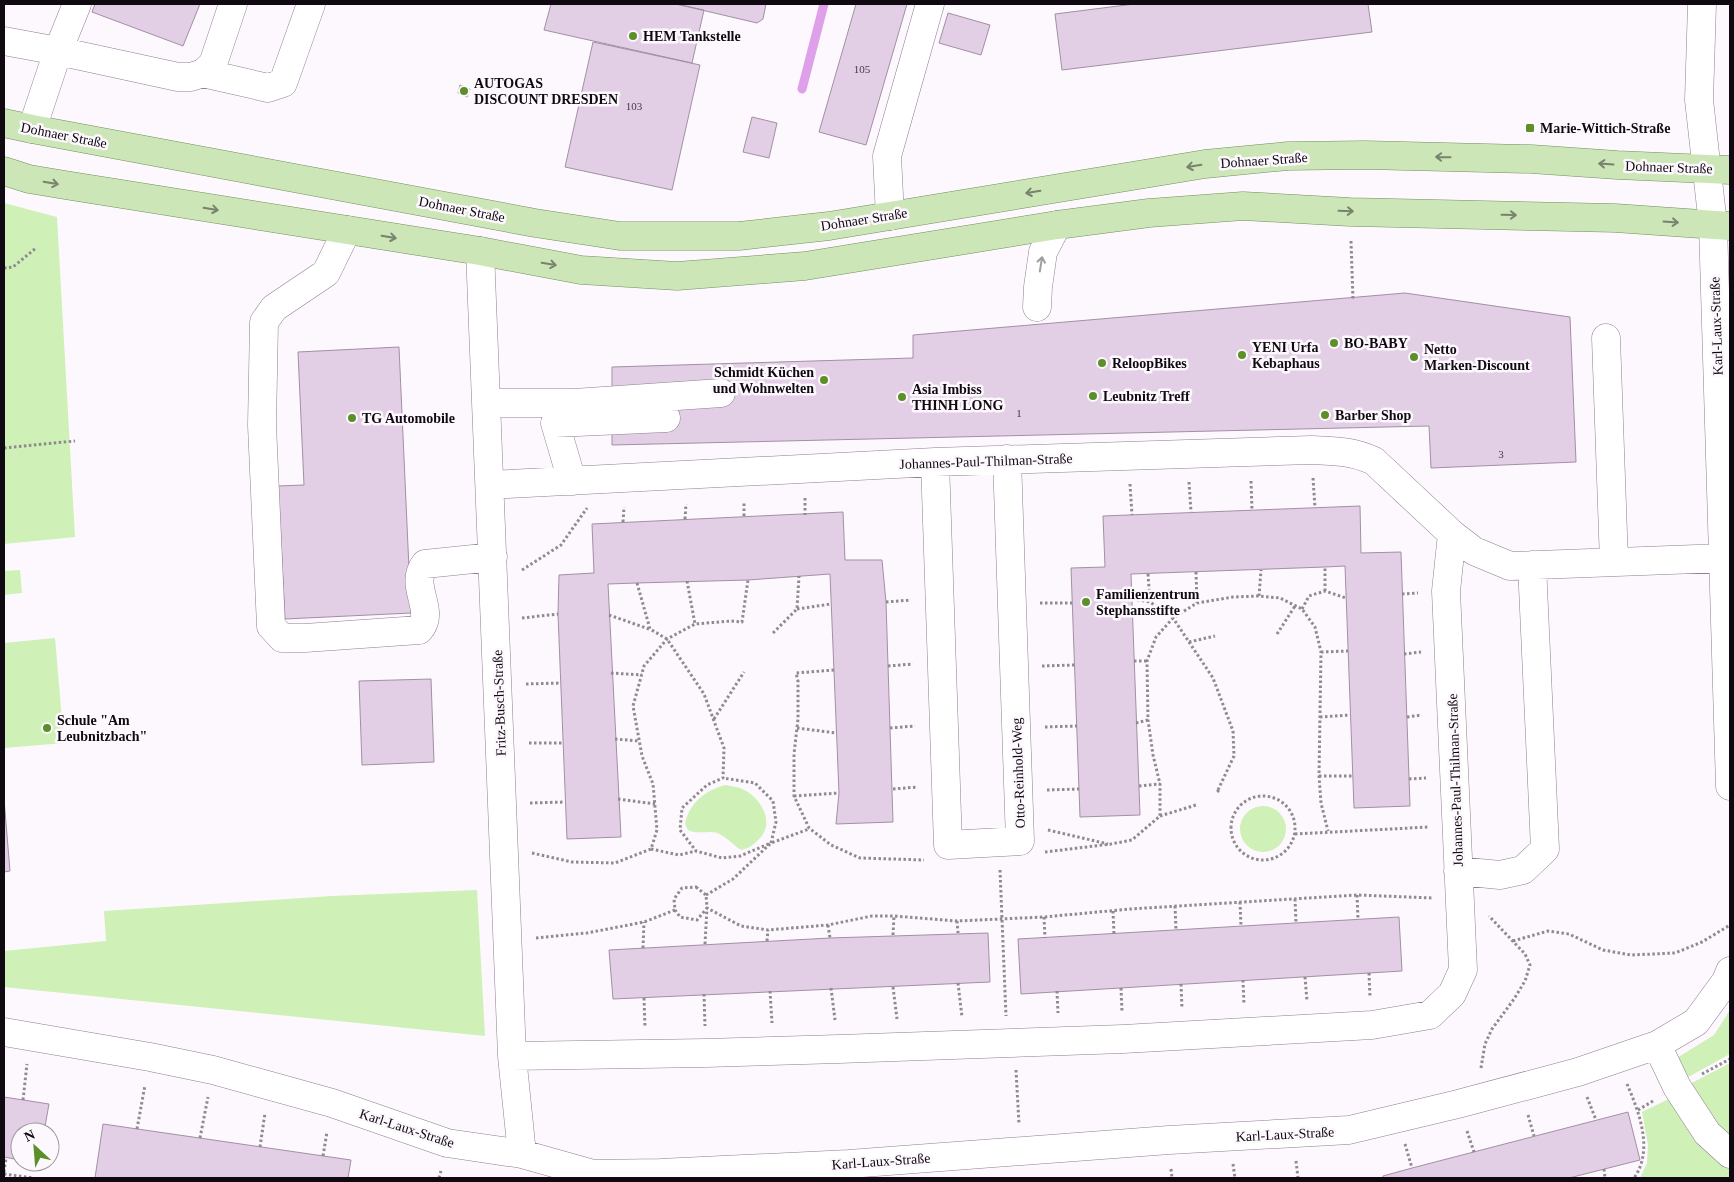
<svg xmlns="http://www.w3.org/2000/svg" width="1734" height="1182" font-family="Georgia,serif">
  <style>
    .green { fill: #cff0b7 }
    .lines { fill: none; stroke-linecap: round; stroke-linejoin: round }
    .stream { stroke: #dfa0ea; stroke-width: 9 }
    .building { fill: #e2cee5; stroke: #a28fa5 }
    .minor-casing { stroke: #907d93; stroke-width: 29 }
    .major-casing { stroke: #748e5e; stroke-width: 29 }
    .path { stroke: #908a90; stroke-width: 3; stroke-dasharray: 2.5 2.5; stroke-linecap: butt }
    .minor { stroke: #fff; stroke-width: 28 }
    .major { stroke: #cce6b7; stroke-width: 28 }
    .oneway { stroke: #77836c }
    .oneway2 { stroke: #9f9da0 }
    .poi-dot { fill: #5c8f27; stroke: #fdf8fd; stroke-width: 2 }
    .labels { text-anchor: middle; stroke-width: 5; stroke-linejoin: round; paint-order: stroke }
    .number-label { font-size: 11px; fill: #443a46 }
    .poi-label { font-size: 14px; font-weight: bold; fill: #100911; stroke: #fdf8fd; text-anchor: start }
    .street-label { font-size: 14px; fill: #100911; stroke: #fdf8fd }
  </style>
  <rect width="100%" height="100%" fill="#fdf8fd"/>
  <path class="green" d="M4,203L57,217L75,537L4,544Z
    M20,570L22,593L4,595V571Z
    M55,638L64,743L4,748V643Z
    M725,785C730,786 736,787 740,788C759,795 776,821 760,838C754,844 750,848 741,850C733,845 726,836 717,833C707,830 699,835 688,830L685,824C689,803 706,790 725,785Z
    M1240 829a23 23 0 1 1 46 0a23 23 0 1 1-46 0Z
    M477,890L485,1036L4,987V951L106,941L104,911L332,896Z
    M1730,1010V1054L1681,1081L1672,1061L1714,1035Z
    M1730,1063V1146L1684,1087Z
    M1671,1098L1715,1156L1730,1169V1178H1640L1647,1163L1648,1145L1642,1112Z"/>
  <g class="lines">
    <path class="stream" d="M802,89L824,4"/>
  </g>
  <path class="building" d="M95,4H200L183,46L92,12Z
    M551,4H676L704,10L692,63L544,30Z
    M676,4H766L763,19L757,23Z
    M856,4H907L866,145L819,132Z
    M1134,4H1368L1372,32L1062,70L1055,14Z
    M948,13L990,25L981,55L939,43Z
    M593,42L700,65L672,190L565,167Z
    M460,85L470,89L467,97L458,93Z
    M752,117L777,123L769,158L743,152Z
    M1405,293L1570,317L1576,462L1431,468L1429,426L612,445V367L913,358V335Z
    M399,347L411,613L285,619L278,486L304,485L298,352Z
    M1360,506L1361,553L1401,552L1410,806L1354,808L1345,566L1325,567L1131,574L1140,815L1080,817L1071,568L1105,567L1103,516Z
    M843,512L845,560H882L886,602L893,822L836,824L839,793L830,574L748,580L637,583L608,584L621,837L567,839L558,614L559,575L594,573L592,524Z
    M431,679L434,762L362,765L359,681Z
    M4,799L10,871L4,872Z
    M1399,917L1402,971L1021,994L1018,939Z
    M988,933L990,982L613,999L609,950L830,938Z
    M4,1097L49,1104L44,1132H20V1160L4,1157Z
    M1628,1112L1640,1160L1569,1178H1383V1176L1412,1168Z
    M103,1124L351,1160L348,1178H95Z"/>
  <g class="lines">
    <g class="minor-casing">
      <path id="minor" d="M1702,4L1699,100L1713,225L1730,786
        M4,41L58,51L77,4
        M203,73L268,88L283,83L311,4
        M32,129L58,51L178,77H191L203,73L213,64L233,4
        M890,216L887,156L930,4
        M347,230L326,273L274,308L264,322L262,425L271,626L282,638H305L419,630C437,611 408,586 425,564L493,557
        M480,251L512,1056L522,1154
        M1037,307L1038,287L1043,252L1057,225
        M1606,338L1614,562
        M486,403H574L721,393
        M935,462L948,845L1020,841L1007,459
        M572,481L555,423L666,418
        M490,485L935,462L1312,450C1335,451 1352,451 1374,461L1452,534L1474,551L1510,566L1723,558
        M1458,871L1500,875L1523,870L1545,849L1532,565
        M4,1032L150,1057L213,1070L332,1103L447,1143L522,1154L593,1174L660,1173L849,1164L1169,1140L1349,1130L1458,1104L1578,1072L1657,1045L1696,1022L1726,981L1730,971
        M1657,1045L1677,1087L1707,1133L1730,1154
        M512,1056L706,1053L839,1049L1123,1039L1372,1025L1430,1015L1452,994L1463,970L1446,591L1452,534"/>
    </g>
    <g class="major-casing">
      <path id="major" d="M4,123L32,129L535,223L620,236H739L829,226L1205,164L1288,156L1365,155L1531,159L1617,165L1730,170
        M4,171L29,179L65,185L480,251L581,270L677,276L805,266L1057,225L1149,213L1243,206L1350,212L1615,218L1730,226"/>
    </g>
    <path class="path" d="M1351,241L1353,300
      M4,268L13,267L36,248
      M4,448L75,441
      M1313,478L1315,508
      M1251,481L1252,510
      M1189,482L1191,512
      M1130,484L1132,515
      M805,498V515
      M744,516V501
      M685,519L686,504
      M623,522L624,507
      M522,570L561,545L587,508
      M1196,572L1197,603
      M1148,574L1150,602
      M687,581L695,624
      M637,583L650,629L667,639L704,694L724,748L723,778L707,785L682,808L680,830L696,851L722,858L740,856L771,843L776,822L773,801L755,783L723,778
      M1325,591V567
      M1402,594L1418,593
      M1259,596L1261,570
      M1132,599L1150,602L1173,618L1213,678L1233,731L1234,756L1217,792L1220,789
      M886,602L911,600
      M1040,603H1072
      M797,609L831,604
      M1302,609L1309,596L1325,591L1346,598
      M609,615L649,629
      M522,618L558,614
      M773,633L797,609L799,576
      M1277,634L1295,606
      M1189,642L1215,636
      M1321,652L1348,651
      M1404,654L1421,652
      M1134,661H1147
      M888,666L913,664
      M1042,666L1074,665
      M834,670L796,673L798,681V719L794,754V796L809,828L831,845L860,858L924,860
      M611,673L642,675
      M526,684L561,683
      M1320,717L1350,715
      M1407,717L1422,715
      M714,719L744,672
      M1136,723L1148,720
      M1045,727L1077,726
      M797,728L836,733
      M890,728L915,726
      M615,739L639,741
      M529,743H563
      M1319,776H1353
      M1409,779L1426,778
      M1139,786L1160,784
      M893,789L918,787
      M1047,790L1079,789
      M794,796L839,793
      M1231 828a32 32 0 1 1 64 0a32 32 0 1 1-64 0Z
      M618,799L655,804
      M530,803L565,802
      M1160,816L1196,805
      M1048,830L1108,844
      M1295,834L1429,827
      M651,849L679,855L696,851
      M1045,852L1111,844L1132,840L1160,816V784L1153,755L1148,720L1147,661L1156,637L1173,618L1197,603L1233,597L1259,596L1280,598L1302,609L1315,627L1321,652L1319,776L1321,803L1328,831
      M532,853L572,862L615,863L651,849L657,830L653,784L642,756L633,706L644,666L667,639L695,624L731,621L742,622L748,580
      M1000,870L1006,1016
      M696,887L706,895L707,908L697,920L680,917L675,910L674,899L682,888Z
      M706,895L733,879L771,843L809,829
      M1357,895L1358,919
      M1295,899L1296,923
      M1240,902L1241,926
      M1175,906L1176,930
      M1113,911L1114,934
      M1044,917L1045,938
      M957,921L958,933
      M828,925L830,938
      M893,935L894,916
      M536,938L587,933L644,922L675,910
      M767,941L768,930
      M1513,941L1548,931L1569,934L1603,950L1631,955L1675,953L1702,942L1730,925
      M705,944L707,908L741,926L768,930L828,925L872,916H894L957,921L1044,917L1130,909L1357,895L1433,898
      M643,948L644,922
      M1369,973L1370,997
      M1305,977L1307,1001
      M1243,980L1244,1005
      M958,983L962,1017
      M1181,984L1182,1009
      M893,987L897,1019
      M831,988L835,1020
      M1121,988L1122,1012
      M770,991L772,1023
      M1057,991L1058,1013
      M704,994L705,1026
      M644,998L645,1027
      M1481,1068L1485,1044L1492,1029L1514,999L1525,981L1530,965L1525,954L1489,916
      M1016,1070L1019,1124
      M1702,1074L1730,1059
      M1627,1084C1639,1112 1654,1150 1634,1178
      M1587,1097L1596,1120
      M23,1100L27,1064
      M1638,1110L1653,1101
      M1528,1115L1534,1136
      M137,1129L145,1085
      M1467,1131L1474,1152
      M200,1138L208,1097
      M1405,1144L1412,1168
      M260,1147L265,1113
      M323,1156L327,1132
      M1296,1161L1298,1178
      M1233,1164L1235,1178
      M1171,1169L1172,1178
      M1604,1169L1605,1178
      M4,1172L6,1158
      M4,1174L34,1178
      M439,1178L441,1171"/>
    <use href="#minor" class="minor"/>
    <use href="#major" class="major"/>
  </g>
  <defs><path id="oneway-shaft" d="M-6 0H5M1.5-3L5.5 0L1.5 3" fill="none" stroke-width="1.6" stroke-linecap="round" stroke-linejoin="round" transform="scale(1.25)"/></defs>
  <g class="oneway">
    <use href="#oneway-shaft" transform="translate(1443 157) rotate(-179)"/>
    <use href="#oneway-shaft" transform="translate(1606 164) rotate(-176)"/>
    <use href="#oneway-shaft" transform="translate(1194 166) rotate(171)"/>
    <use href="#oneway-shaft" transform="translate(51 183) rotate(10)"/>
    <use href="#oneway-shaft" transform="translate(1033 192) rotate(171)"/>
    <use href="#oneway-shaft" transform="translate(211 209) rotate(9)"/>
    <use href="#oneway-shaft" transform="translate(1346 211) rotate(2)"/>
    <use href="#oneway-shaft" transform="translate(1509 215) rotate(1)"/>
    <use href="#oneway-shaft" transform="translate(1671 222) rotate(4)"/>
    <use href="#oneway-shaft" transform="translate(389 237) rotate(9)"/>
    <use href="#oneway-shaft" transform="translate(549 264) rotate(10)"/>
  </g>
  <use class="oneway2" href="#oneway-shaft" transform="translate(1041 264) rotate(-81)"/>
  <g class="poi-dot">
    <circle cx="633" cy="36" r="5"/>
    <circle cx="464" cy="91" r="5"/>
    <rect x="1525" y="123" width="10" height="10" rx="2.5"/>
    <circle cx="1334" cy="343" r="5"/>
    <circle cx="1242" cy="355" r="5"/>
    <circle cx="1414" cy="357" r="5"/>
    <circle cx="1102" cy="363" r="5"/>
    <circle cx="824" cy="380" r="5"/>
    <circle cx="1093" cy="396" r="5"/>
    <circle cx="902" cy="397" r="5"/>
    <circle cx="1325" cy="415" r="5"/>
    <circle cx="352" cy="418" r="5"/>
    <circle cx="1086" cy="602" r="5"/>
    <circle cx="47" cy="728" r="5"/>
  </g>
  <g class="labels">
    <g class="number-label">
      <text x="862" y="73">105</text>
      <text x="634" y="110">103</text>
      <text x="1019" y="417">1</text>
      <text x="1501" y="458">3</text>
    </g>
    <g class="poi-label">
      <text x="643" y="41">HEM Tankstelle</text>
      <text x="474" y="88">AUTOGAS<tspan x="474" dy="16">DISCOUNT DRESDEN</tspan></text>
      <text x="1540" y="133">Marie-Wittich-Straße</text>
      <text x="1344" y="348">BO-BABY</text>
      <text x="1252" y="352">YENI Urfa<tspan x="1252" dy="16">Kebaphaus</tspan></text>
      <text x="1424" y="354">Netto<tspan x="1424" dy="16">Marken-Discount</tspan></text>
      <text x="1112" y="368">ReloopBikes</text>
      <text x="814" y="377" text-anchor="end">Schmidt Küchen<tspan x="814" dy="16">und Wohnwelten</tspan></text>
      <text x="912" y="394">Asia Imbiss<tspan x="912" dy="16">THINH LONG</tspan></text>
      <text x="1103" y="401">Leubnitz Treff</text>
      <text x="1335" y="420">Barber Shop</text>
      <text x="362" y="423">TG Automobile</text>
      <text x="1096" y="599">Familienzentrum<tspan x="1096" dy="16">Stephansstifte</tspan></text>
      <text x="57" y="725">Schule "Am<tspan x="57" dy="16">Leubnitzbach"</tspan></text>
    </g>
    <g class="street-label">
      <text transform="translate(64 135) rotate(11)" y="5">Dohnaer Straße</text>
      <text transform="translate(1264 160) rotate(-4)" y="5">Dohnaer Straße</text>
      <text transform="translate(1669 167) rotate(2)" y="5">Dohnaer Straße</text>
      <text transform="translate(462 209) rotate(11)" y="5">Dohnaer Straße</text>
      <text transform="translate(864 219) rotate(-9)" y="5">Dohnaer Straße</text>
      <text transform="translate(1716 326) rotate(-92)" y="5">Karl-Laux-Straße</text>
      <text transform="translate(986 461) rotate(-2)" y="5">Johannes-Paul-Thilman-Straße</text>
      <text transform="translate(499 703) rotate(-92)" y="5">Fritz-Busch-Straße</text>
      <text transform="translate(1018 773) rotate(-92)" y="5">Otto-Reinhold-Weg</text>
      <text transform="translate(1455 780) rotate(-92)" y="5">Johannes-Paul-Thilman-Straße</text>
      <text transform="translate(407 1128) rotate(18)" y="5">Karl-Laux-Straße</text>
      <text transform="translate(1285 1134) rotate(-3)" y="5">Karl-Laux-Straße</text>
      <text transform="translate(881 1161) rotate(-4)" y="5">Karl-Laux-Straße</text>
    </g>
  </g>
  <rect width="1734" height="1182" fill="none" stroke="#100911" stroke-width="10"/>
  <g transform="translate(35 1147) rotate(334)"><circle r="24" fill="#fdf8fd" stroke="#9e989f"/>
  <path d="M0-4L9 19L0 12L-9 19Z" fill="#5c8f27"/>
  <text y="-8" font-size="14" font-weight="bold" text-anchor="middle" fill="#100911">N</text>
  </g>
</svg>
